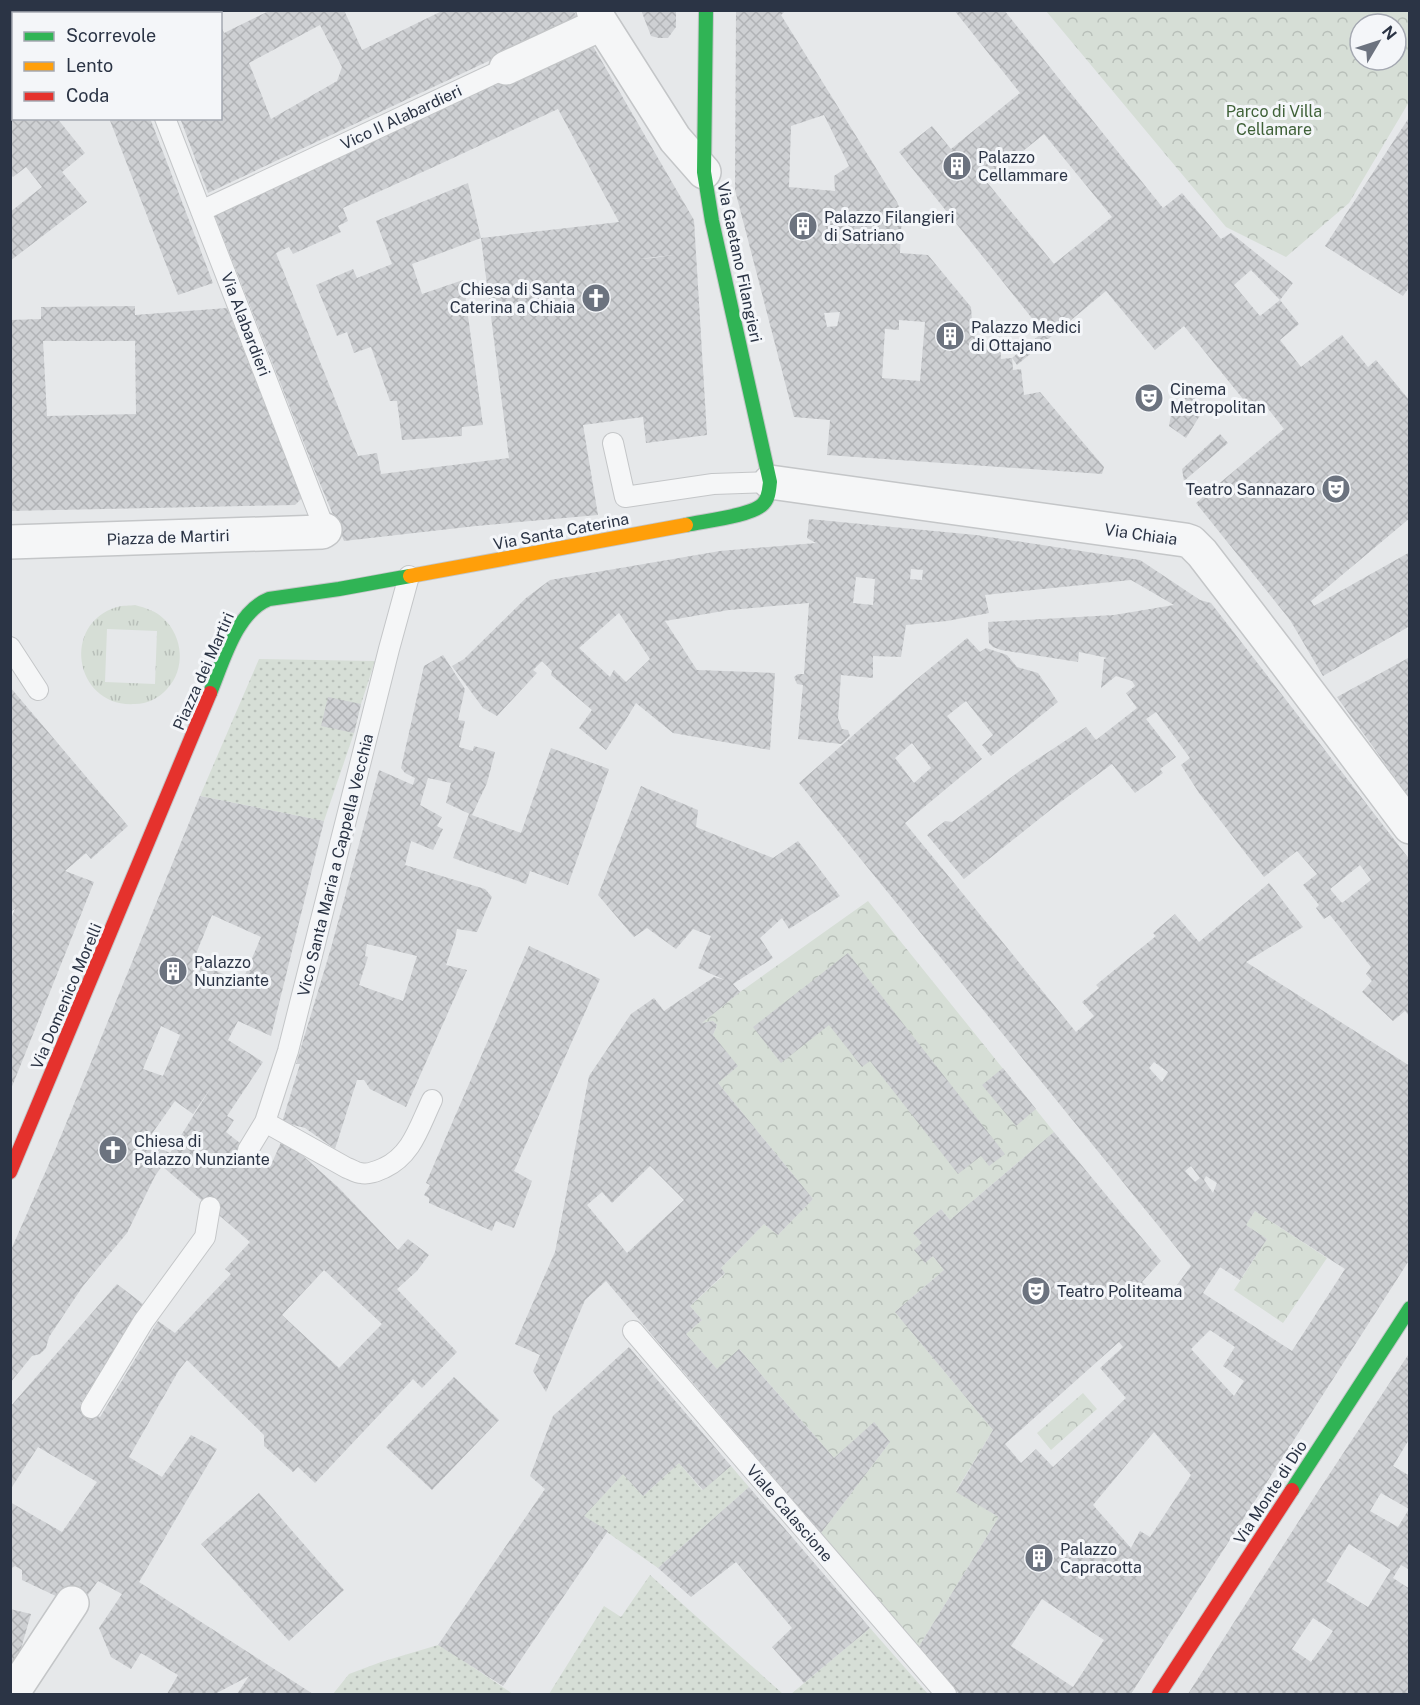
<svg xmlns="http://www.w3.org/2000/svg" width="1420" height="1705" font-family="'Public Sans',sans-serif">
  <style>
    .grass { fill: url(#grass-tufts); fill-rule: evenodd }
    .forest { fill: url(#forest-crowns); fill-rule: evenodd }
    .garden { fill: url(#garden-dots) }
    .building { fill: url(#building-cross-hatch); fill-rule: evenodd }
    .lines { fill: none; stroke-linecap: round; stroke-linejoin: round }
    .lane-casing { stroke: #c4c6c8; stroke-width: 22 }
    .street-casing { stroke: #c4c6c8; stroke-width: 36 }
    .fast-casing { stroke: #c4c6c8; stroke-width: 16 }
    .slow-casing { stroke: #c4c6c8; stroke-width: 16 }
    .jam-casing { stroke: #c4c6c8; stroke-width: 16 }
    .lane { stroke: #f5f6f7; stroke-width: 20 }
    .street { stroke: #f5f6f7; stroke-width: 33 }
    .fast { stroke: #30b455; stroke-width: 14 }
    .slow { stroke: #ff9f0a; stroke-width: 14 }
    .jam { stroke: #e5322d; stroke-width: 14 }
    .labels { text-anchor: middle; stroke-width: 6; stroke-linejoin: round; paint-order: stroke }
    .park-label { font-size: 16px; fill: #3f6138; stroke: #f4f6f9 }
    .street-label { font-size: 16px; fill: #2b3445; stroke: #f4f6f9 }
    .poi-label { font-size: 16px; fill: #2b3445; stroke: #f4f6f9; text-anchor: start }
  </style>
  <defs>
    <pattern id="grass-tufts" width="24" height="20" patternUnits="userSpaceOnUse" patternTransform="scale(1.5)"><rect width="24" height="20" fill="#d6ded6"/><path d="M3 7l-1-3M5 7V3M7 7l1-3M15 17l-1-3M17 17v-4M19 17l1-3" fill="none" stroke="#b8bfb9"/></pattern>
    <pattern id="forest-crowns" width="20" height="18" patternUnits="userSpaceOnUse" patternTransform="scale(1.5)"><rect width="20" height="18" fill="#d6ded6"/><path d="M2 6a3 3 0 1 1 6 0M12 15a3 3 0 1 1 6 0" fill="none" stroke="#b8bfb9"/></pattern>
    <pattern id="garden-dots" width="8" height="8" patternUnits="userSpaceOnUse" patternTransform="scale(1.5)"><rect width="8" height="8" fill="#d6ded6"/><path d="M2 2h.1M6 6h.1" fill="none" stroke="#b8bfb9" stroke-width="1.8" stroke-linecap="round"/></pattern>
    <pattern id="building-cross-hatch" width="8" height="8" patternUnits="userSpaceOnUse" patternTransform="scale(1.5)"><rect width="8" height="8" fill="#ced0d3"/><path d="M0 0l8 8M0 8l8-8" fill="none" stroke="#b1b3b6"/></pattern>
  </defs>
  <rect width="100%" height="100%" fill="#e6e8ea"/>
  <path class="grass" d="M135,605C146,608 156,611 164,619C183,637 186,669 167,689C159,698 147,704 135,704C75,708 60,624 117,607C123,605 130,606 135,605ZM107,629L157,631L155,684L105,682Z"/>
  <path class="forest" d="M1046,11H1409V102L1349,203L1286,257L1226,227ZM1360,24H1396V60H1360Z
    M868,901L1054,1132L950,1220L941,1209L914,1232L922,1243L915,1250L925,1263L933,1256L944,1270L895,1312L993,1430L956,1491L999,1517L918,1648L821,1533L890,1442L874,1423L834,1458L740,1350L717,1369L686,1334L702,1320L690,1306L725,1274L721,1268L764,1224L778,1235L813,1199L718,1083L737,1066L713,1035L717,1025L713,1021L702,1023L740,992Z
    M1255,1211L1327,1258L1283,1323L1234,1290L1267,1239L1246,1225Z
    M1083,1393L1097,1409L1051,1450L1037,1433Z"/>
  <path class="garden" d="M259,659L375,661L361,704L354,733L324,821L200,796Z
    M679,1463L702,1490L731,1466L749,1487L658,1568L584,1516L623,1474L643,1496Z
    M650,1575L783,1694H549L604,1606L621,1617Z
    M870,1628L928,1694H791Z
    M438,1645L452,1653L513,1694H333L349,1674L381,1662Z"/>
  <path class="building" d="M34,10H109L110,14H30Z
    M139,10H216L217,14H140Z
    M271,10H344L362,50L444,10H573L578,19L208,193L180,118H220V24L224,33ZM320,25L342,67L337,81L271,119L249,63Z
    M641,10H676V27L668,38H659L651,36Z
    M736,10H786L781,15L897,202L902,214L900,253L928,255L971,307L972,321H976L978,343L1000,342L1001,359L1012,358L1013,370L1021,369L1024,395L1040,392L1104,467L1102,474L827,455L830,420L794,417L735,190ZM824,115L849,166L834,176L835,191L789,187L791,126ZM840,312L837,326L827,327L824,313ZM899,320L925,322L920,381L882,378L885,329L899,330Z
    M954,10H1004L1163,208L1182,193L1221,239L1231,233L1293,283L1280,300L1299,324L1280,340L1301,367L1342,335L1368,367L1376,360L1410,401V518L1311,601L1314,606L1410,552V626L1323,676L1290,620L1196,503L1284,429L1261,400L1251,409L1184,326L1155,350L1106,291L1017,365L1012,358L1043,332L899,152L932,126L951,149L1020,93ZM1044,134L1112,217L1054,264L986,181ZM1251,270L1280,300L1260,316L1234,285Z
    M14,25V110L10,113V27Z
    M590,41L694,220L707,435L646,443L643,417L583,425L598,515L476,526L344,541L316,474L214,214L275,187L417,120ZM558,109L619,222L481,238L509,458L381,474L377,453L358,456L276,253L289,247L293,254L341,232L338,226L348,221L343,208L438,165ZM673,255L653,258L638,259Z
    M14,111V118H57L85,153L62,172L87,202L10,261V212L42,187L26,167L13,177L10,174V114Z
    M1410,116V286L1403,296L1325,246Z
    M109,118H150L213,283L178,295Z
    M468,183L481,238L412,264L422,294L463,280L483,425L462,427V436L402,440L397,401H390L371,347L354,353L347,332L337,336L316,285L353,269L357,278L392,264L376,221Z
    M135,306V315L227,308L302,498L295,505L10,511V320L41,319V307ZM43,341H135L136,414L47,416Z
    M1191,393L1204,409L1186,438L1169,426L1172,409Z
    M1220,434L1228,443L1184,481L1182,469Z
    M809,519L976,535L1140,560L1200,600L1211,603L1410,860V1017L1405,1011L1393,1021L1362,992L1372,981L1366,974L1371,967L1330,915L1324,919L1316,908L1319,905L1303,885L1317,874L1297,851L1264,877L1199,793L1181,765L1190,758L1156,712L1146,719L1176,757L1160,769L1163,773L1135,793L1112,764L1054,807L964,879L927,835L945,821L952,822L1021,770L1086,727L1096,740L1137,708L1126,693L1135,686L1132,681L1116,676L1101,688L1104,659L1108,658L1079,652L1078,662L1001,650L993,647L989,643L988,622L1114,615L1174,605L1131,580L985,595L989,613L947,621L906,625L901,657L873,656V678L841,675L838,718L842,729L848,730L850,736L841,744L798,739L803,685L797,684L794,677L798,674H804L809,603L729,610L665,621L697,670L775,673L770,750L673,733L636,703L622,726L606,750L579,728L592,710L551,675L552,671L542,661L533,670L537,673L497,716L483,708L452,666L464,659L526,598L550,580L720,551L816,543L807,538ZM911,569L923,570L922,580L910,579ZM856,577L875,579L873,605L853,603ZM619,613L650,659L626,682L614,670L610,677L579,648ZM1360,865L1371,880L1342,903L1330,889Z
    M967,638L980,652L986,648L1007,655L1017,667L1038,673L1058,702L991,756L982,745L993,735L966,701L947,716L982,759L905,823L1076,1032L1094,1016L1082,1002L1099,988L1096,985L1156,936L1153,933L1175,914L1199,942L1269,883L1303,927L1246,962L1410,1066V1259L1131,1694H960L954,1690L918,1648L999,1517L956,1492L993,1430L895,1312L944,1270L933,1256L925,1263L914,1250L922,1243L913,1233L941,1209L950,1220L1054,1132L1161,1261L1142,1282L1166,1300L1191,1266L799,783L917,679ZM912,743L931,768L914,783L895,758ZM1154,1062L1168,1072L1162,1082L1149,1068ZM1191,1166L1200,1178L1195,1182L1185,1171ZM1206,1176L1217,1183L1213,1193L1204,1180ZM1255,1211L1345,1269L1292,1351L1203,1293L1220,1267L1240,1280L1267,1239L1246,1225ZM1210,1330L1235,1347L1223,1366L1244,1381L1234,1396L1191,1349ZM1119,1342L1123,1347L1100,1368L1126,1398L1053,1467L1036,1449L1021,1463L1005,1444ZM1154,1432L1191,1475L1150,1537L1140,1531L1131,1548L1093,1505ZM1042,1599L1104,1640L1073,1687L1011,1646Z
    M443,655L465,689L458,720L465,721L459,747L473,751L474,746L495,752L487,783L472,815L446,803L451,783L428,778L420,805L442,817L437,826L443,829L433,850L411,841L405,865L485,889L492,897L477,932L457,929L455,939L446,965L467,970L406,1107L370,1089L364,1080H357L335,1149L305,1128L282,1122L300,1064H296L331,948L379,770L413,785L415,778L405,773L401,768L424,666ZM367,944L417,956L403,1001L359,985L368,957L365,956Z
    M1410,657V798L1337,697Z
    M10,687L128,826L91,859L86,853L65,871L94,882L11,1089L10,921L15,909L10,912Z
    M328,697L361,704L354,733L321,726Z
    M551,748L609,769L568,885L530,871L526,884L453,858L469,814L521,833Z
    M641,786L698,810L696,827L773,858L798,841L840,896L789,929L782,918L760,938L773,958L733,984L740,992L702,1023L713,1021L717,1025L713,1035L738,1066L718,1083L813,1199L778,1235L764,1224L721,1268L725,1273L690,1306L702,1320L686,1334L717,1369L739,1349L834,1458L874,1422L890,1442L821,1533L606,1281L585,1300L546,1392L533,1371L540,1355L515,1344L555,1252L589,1076L631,1014L654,998L664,1011L714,977L725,980L698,968L711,936L693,929L676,949L647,928L634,937L598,895ZM650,1166L684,1200L627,1253L587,1205L602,1192L612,1203Z
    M200,796L324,821L271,1036L238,1021L228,1040L263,1062L227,1116L234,1120L226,1132L270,1167L283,1138L339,1188L398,1250L408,1239L429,1255L417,1271L397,1289L457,1352L422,1388L413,1379L315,1483L298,1467L293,1472L264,1446V1435L187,1360L179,1370L129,1457L162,1477L191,1435L217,1449L139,1582L313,1694H237L249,1676L215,1694H167L178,1675L141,1653L131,1669L111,1657L99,1628L122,1594L98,1581L79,1607L22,1580V1570L15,1566L10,1569V1502L62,1532L97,1482L38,1447L10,1490V1407L117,1284L143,1304L80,1405L100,1417L158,1321L175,1333L231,1274L225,1269L250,1242L162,1166L155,1176L127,1233L83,1286L49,1337L46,1348L40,1354L32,1356L10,1383V1252L56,1148ZM212,915L261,937L242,982L193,961ZM161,1026L180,1035L163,1076L143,1069ZM212,1086L170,1153L146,1142L175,1101L193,1114ZM324,1270L382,1324L339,1368L282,1315Z
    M529,946L600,979L514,1171L532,1181L514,1228L496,1221L492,1231L429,1203V1198L424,1195L430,1185L426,1183Z
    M848,953L1005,1154L989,1166L981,1156L958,1174L870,1061L862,1067L829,1025L781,1063L753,1027Z
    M1003,1068L1036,1109L1016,1126L982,1085Z
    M629,1347L731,1466L703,1490L679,1463L643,1496L623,1474L584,1516L608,1531L503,1686L438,1645L545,1489L530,1476L553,1416Z
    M1410,1352V1438L1393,1466L1410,1476V1570L1401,1565L1393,1578L1410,1589V1694H1188L1313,1499ZM1381,1493L1409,1509L1398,1527L1370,1511ZM1349,1544L1391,1570L1368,1607L1326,1581ZM1313,1618L1333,1631L1311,1662L1292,1649Z
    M454,1377L499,1420L432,1490L386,1447Z
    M749,1487L870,1628L804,1683L772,1647L792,1628L736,1562L691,1597L658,1568Z
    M259,1493L344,1590L289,1641L201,1544Z
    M10,1609L31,1614L18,1659L10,1673Z"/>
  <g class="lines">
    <g class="lane-casing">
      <path id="lane" d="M122,10L124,14
        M165,118L325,530
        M201,211L506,68
        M613,443L625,497L713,484L770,482
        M10,647L38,690
        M265,1122L347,1168C351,1169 356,1173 361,1173C368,1175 377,1171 384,1168C412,1155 419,1127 432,1100
        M248,1150L265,1122L288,1051L389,649L409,576
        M633,1331L946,1694
        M91,1408L143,1322L205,1237L210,1207"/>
    </g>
    <g class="street-casing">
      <path id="street" d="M593,10L675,139L704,172
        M506,68L601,24
        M770,482L1185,540L1191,542L1202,553L1278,652L1410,827
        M10,542L322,532L325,530
        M12,1694L72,1603"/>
    </g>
    <g class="fast-casing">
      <path id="fast" d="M686,525C703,521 752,516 763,504C769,498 769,490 770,482L712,221L704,172L706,10
        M210,693C223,662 236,612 269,599L339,589L410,576
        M1292,1490L1410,1308"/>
    </g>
    <g class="slow-casing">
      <path id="slow" d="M410,576L686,525"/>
    </g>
    <g class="jam-casing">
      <path id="jam" d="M10,1172L210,693
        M1159,1694L1292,1490"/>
    </g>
    <use href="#lane" class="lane"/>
    <use href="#street" class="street"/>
    <use href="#fast" class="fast"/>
    <use href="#slow" class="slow"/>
    <use href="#jam" class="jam"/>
  </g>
  <defs>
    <g id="building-disc" transform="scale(1.5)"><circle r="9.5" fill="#6c737f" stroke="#f4f6f9"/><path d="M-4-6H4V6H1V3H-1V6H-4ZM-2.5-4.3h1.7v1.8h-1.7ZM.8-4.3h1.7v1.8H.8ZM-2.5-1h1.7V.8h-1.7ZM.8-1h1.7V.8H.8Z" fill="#fff"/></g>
    <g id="church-disc" transform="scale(1.5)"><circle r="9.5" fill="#6c737f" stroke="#f4f6f9"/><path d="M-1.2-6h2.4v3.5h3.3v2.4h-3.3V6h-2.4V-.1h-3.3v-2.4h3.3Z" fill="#fff"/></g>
    <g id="theatre-disc" transform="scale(1.5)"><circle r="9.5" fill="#6c737f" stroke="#f4f6f9"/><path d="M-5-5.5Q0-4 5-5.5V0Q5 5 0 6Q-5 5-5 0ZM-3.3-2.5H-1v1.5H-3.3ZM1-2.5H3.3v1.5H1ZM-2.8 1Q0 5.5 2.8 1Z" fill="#fff"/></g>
  </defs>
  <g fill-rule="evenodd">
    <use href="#building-disc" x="957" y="166"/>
    <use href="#building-disc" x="803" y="226"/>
    <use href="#church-disc" x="596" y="298"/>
    <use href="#building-disc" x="950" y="336"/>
    <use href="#theatre-disc" x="1149" y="398"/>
    <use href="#theatre-disc" x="1336" y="489"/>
    <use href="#building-disc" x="173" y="971"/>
    <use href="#church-disc" x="113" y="1150"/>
    <use href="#theatre-disc" x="1036" y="1291"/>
    <use href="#building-disc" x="1039" y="1558"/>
  </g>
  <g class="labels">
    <g class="park-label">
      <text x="1274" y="117">Parco di Villa<tspan x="1274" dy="18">Cellamare</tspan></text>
    </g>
    <g class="street-label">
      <text transform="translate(401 117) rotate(-25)" y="6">Vico II Alabardieri</text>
      <text transform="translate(740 262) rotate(78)" y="6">Via Gaetano Filangieri</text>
      <text transform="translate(246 324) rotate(69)" y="6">Via Alabardieri</text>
      <text transform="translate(561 531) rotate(-11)" y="6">Via Santa Caterina</text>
      <text transform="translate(1141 534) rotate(8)" y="6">Via Chiaia</text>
      <text transform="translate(168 537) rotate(-2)" y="6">Piazza de Martiri</text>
      <text transform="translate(203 671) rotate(-66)" y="6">Piazza dei Martiri</text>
      <text transform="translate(335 865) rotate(-76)" y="6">Vico Santa Maria a Cappella Vecchia</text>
      <text transform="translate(66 996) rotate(-67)" y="6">Via Domenico Morelli</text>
      <text transform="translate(1270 1492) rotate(-57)" y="6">Via Monte di Dio</text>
      <text transform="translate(790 1513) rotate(49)" y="6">Viale Calascione</text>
    </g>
    <g class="poi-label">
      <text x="978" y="163">Palazzo<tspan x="978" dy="18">Cellammare</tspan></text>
      <text x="824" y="223">Palazzo Filangieri<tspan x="824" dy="18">di Satriano</tspan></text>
      <text x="575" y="295" text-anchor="end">Chiesa di Santa<tspan x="575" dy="18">Caterina a Chiaia</tspan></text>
      <text x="971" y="333">Palazzo Medici<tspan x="971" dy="18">di Ottajano</tspan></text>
      <text x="1170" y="395">Cinema<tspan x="1170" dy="18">Metropolitan</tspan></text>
      <text x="1315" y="495" text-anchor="end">Teatro Sannazaro</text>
      <text x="194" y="968">Palazzo<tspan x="194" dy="18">Nunziante</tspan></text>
      <text x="134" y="1147">Chiesa di<tspan x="134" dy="18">Palazzo Nunziante</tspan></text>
      <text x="1057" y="1297">Teatro Politeama</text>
      <text x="1060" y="1555">Palazzo<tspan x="1060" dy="18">Capracotta</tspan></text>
    </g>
  </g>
  <rect width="1420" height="1705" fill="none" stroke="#2b3445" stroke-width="24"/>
  <rect x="12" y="12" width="210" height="108" fill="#f4f6f9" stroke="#a4a8b1" stroke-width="1.5"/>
  <rect x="24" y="32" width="30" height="9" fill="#30b455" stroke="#a4a8b1" stroke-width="1.5"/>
  <text x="66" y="42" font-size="18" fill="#2b3445">Scorrevole</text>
  <rect x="24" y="62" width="30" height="9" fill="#ff9f0a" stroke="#a4a8b1" stroke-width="1.5"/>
  <text x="66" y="72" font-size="18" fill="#2b3445">Lento</text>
  <rect x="24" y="92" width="30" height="9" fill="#e5322d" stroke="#a4a8b1" stroke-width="1.5"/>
  <text x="66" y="102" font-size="18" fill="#2b3445">Coda</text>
  <g transform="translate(1378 42) rotate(51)"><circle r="28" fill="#f4f6f9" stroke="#a4a8b1" stroke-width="1.5"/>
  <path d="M0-4.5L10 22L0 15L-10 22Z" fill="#6c737f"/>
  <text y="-9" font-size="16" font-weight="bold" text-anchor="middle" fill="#2b3445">N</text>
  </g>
</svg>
